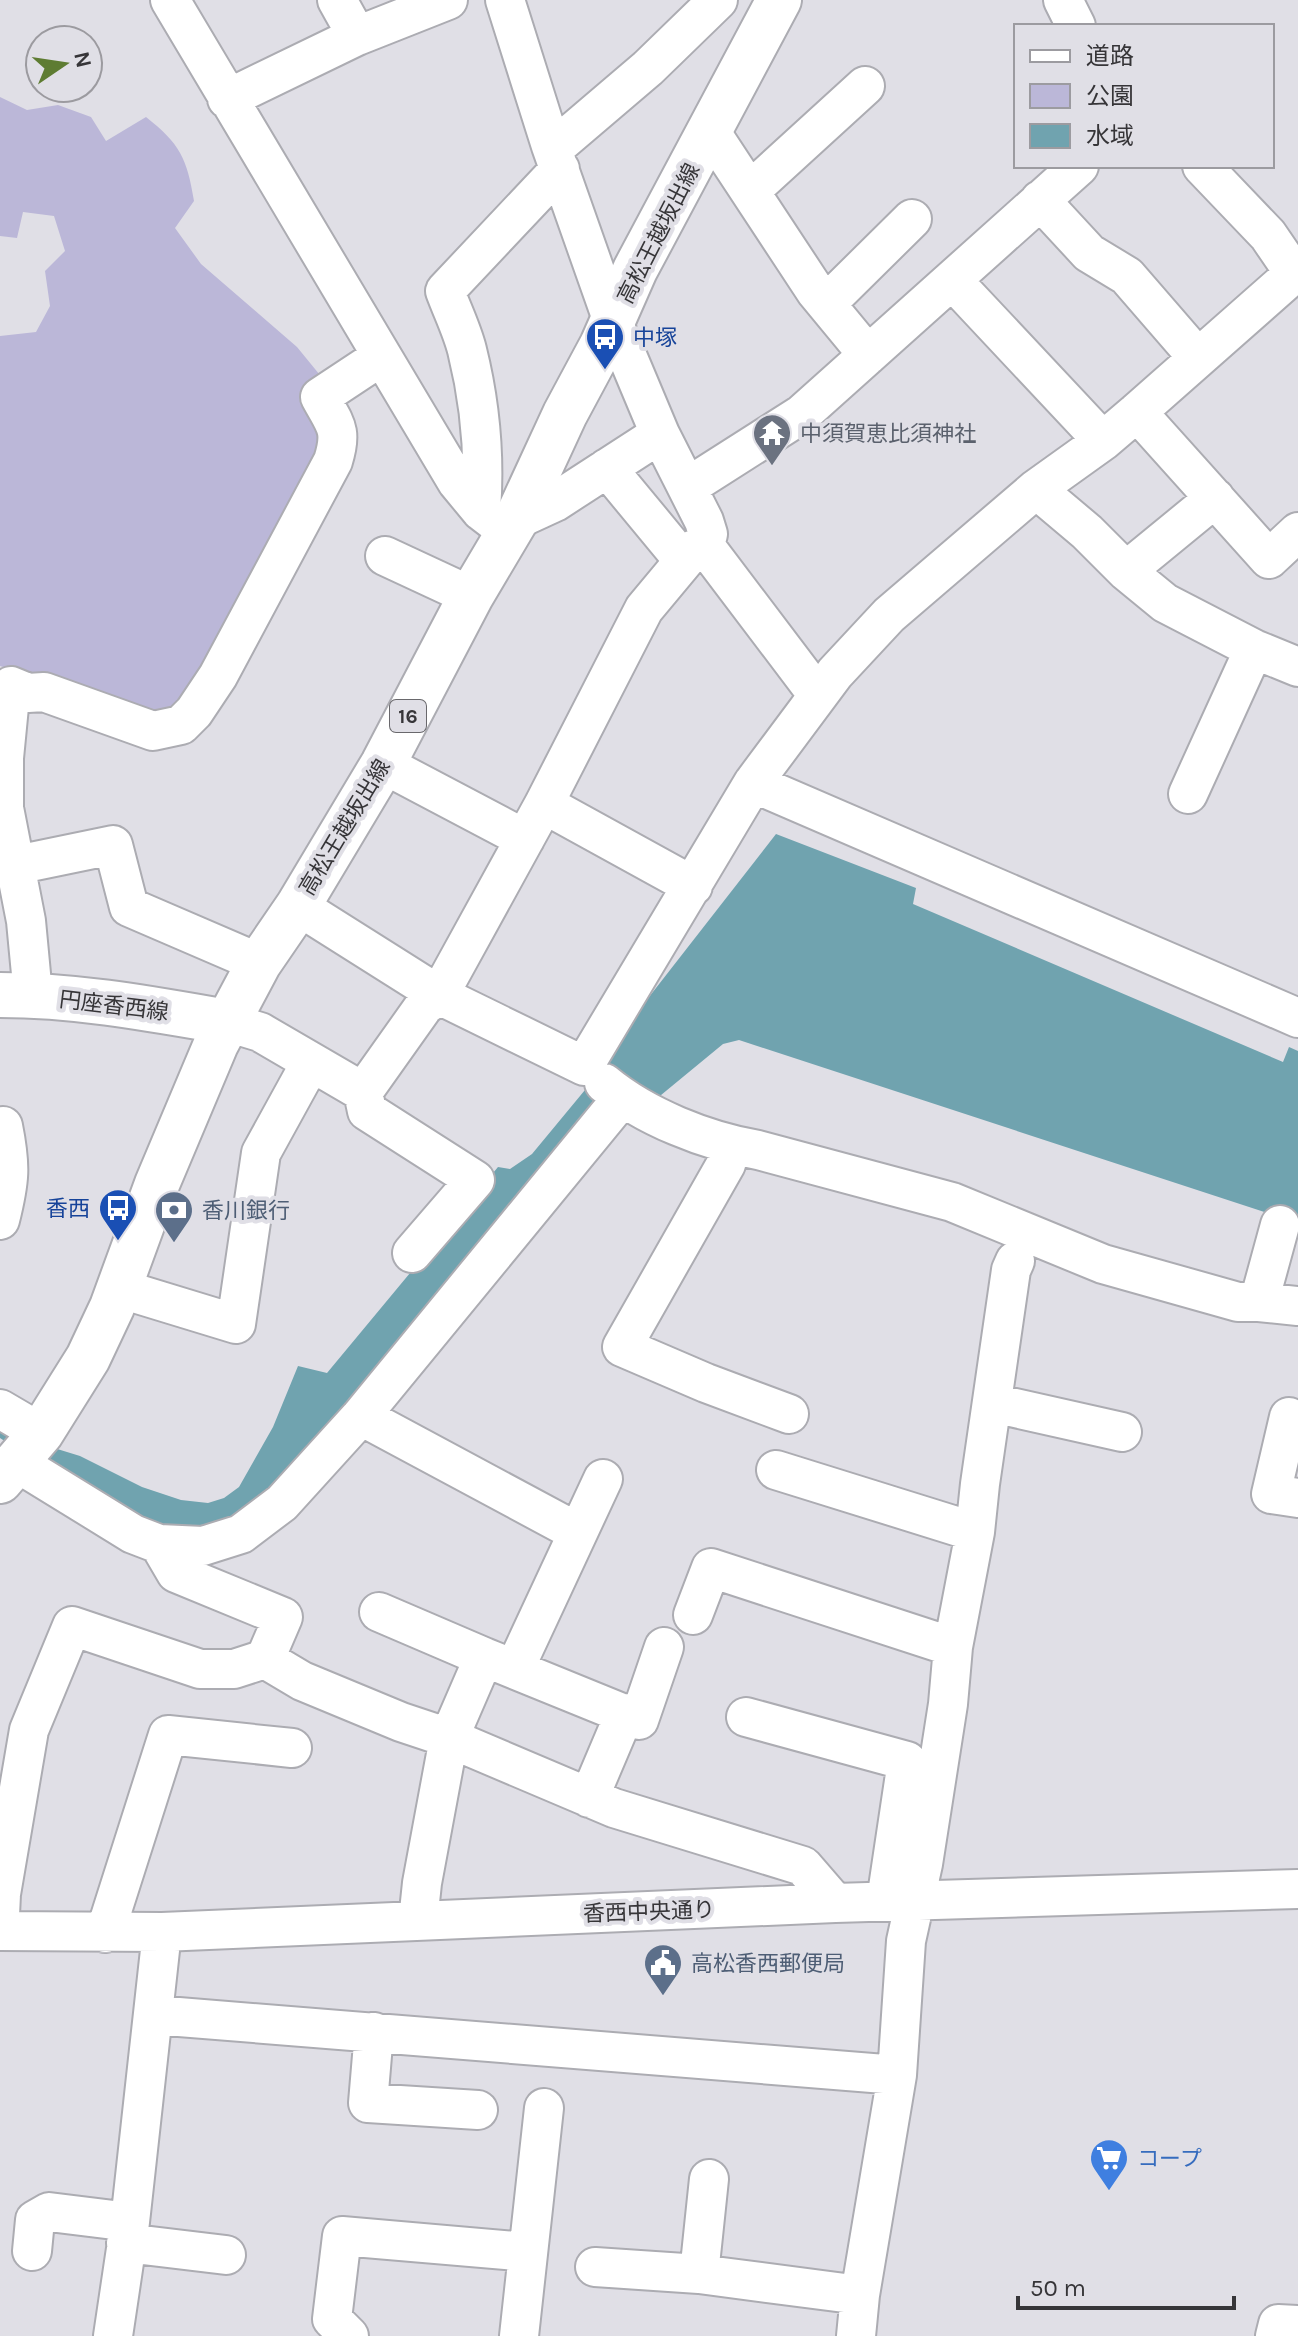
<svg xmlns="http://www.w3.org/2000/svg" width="1298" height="2336" font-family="Karla,'Noto Sans JP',sans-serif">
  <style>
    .green { fill: #bbb7d8 }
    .water { fill: #70a3af }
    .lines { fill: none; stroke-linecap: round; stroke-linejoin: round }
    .minor-casing { stroke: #acacb2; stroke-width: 42 }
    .major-casing { stroke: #acacb2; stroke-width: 48 }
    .minor { stroke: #fff; stroke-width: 38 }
    .major { stroke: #fff; stroke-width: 44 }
    .labels { text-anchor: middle; stroke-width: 8; stroke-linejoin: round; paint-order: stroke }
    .shield { fill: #e0dfe6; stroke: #69686c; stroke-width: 2 }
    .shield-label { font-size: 20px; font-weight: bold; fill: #363538 }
    .street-label { font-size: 22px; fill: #363538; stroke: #e0dfe6 }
    .transit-label { font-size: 22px; fill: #164399; stroke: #e0dfe6; text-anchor: start }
    .worship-label { font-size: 22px; fill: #5b616d; stroke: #e0dfe6; text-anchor: start }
    .service-label { font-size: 22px; fill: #4e5e75; stroke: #e0dfe6; text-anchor: start }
    .shop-label { font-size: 22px; fill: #366cbe; stroke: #e0dfe6; text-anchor: start }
  </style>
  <rect width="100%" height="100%" fill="#e0dfe6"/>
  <path class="green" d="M0,97L27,110L58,105L91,117L106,141L146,117C180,144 187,158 194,201L175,228L201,264L297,347L324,380L328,437L180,716H146L0,666V336L36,332L50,306L45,271L65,251L54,216L23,212L17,238L0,236Z"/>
  <path class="water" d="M776,834L916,888L913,904L1283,1062L1289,1047L1298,1051V1223L739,1040L723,1044L655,1100L624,1084L283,1485L240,1521L164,1535L47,1469L0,1438V1416L54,1448L80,1456L142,1487L181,1500L208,1503L224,1498L239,1487L273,1427L298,1366L327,1373L498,1167L510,1169L532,1154L604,1067L610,1047Z"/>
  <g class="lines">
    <g class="minor-casing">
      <path id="minor" d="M170,0L457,482L481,511L507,531
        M337,0L357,36
        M505,0L551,146L613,322L660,434L704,521L708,534L705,546
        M1063,0L1076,26
        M227,99L357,36L448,0
        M710,131L816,292L868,355
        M553,149L648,68L718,0
        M1202,166L1268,235L1294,273
        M750,191L865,86
        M1040,200L1089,253L1127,276L1198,358
        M952,280L1103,441
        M826,304L912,219
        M1137,412L1269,559L1298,532
        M607,468L683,560
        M689,486L802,414L1079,166
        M1036,489L1087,532L1126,571L1165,603L1254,649L1298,667
        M481,511C485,457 480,402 467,350C462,330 452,310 445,291L560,169
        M516,520L555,502L660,434
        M385,556L471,596
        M1126,571L1215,498
        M383,764L525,839
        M753,783L1298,1018
        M1188,794L1254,649
        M544,804L693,886
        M16,865L113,845L129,907L259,963
        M298,906L439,995L544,804L644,609L694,549L705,546L817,694
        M33,995L26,921L4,808V758L11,686L28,693L44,692L153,731L181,725L194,712L218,676L333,461C343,429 335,425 320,397L382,356
        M227,1022L260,1032L363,1092L424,1006L439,995L584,1066L753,783L835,673L889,615L1036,489L1103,441L1137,412L1298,270
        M604,1083C645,1117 706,1141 758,1150L952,1202L1103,1264L1238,1302H1259
        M363,1092L367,1111L475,1180L412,1253
        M732,1145L726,1164L622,1347L706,1383L789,1414
        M0,1220C10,1180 11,1166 3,1126
        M1280,1225L1259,1302L1298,1306
        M118,1288L236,1324L261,1153L311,1062
        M993,1403L1122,1432
        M0,1409L41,1433
        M361,1416L577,1532
        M1289,1417L1271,1494L1298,1498
        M16,1462L133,1534L159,1544L203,1546L241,1534L282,1503L361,1416L622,1098
        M776,1470L975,1532
        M379,1612L484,1657L449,1738L422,1883L418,1921
        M693,1615L711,1568L953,1647
        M484,1657L639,1720L664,1647
        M265,1659L302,1681L401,1722L449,1738L614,1808L803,1866L835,1903
        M515,1668L603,1479
        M746,1717L907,1761L886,1901
        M589,1798L625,1713
        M0,1915L1,1894L29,1730L72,1626L200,1669H234L265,1659L283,1617L176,1573L159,1544
        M0,1931L162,1932L835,1903L1298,1889
        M105,1933L168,1735L292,1748
        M154,2015L897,2075
        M374,2032L368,2103L478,2110
        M126,2243L226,2255
        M32,2251L35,2220L49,2212L130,2222
        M595,2267L699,2274L860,2295
        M699,2274L709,2179
        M113,2336L130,2222L162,1932
        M349,2336L332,2319L342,2236L527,2252
        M519,2336L544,2108
        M856,2336L860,2295L897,2075L906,1941L923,1864L948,1704L953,1647L975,1532L980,1484L1011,1270L1015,1261
        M1275,2336L1278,2324L1298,2325"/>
    </g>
    <g class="major-casing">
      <path id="major" d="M0,995C77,995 152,1009 227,1022
        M0,1481L41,1433L88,1358L112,1307L157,1184L216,1044L259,963L298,906L383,764L471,596L516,520L565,414L602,345L635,270L779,0"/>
    </g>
    <use href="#minor" class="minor"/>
    <use href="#major" class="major"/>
  </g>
  <defs>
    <g id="bus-pin" transform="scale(2)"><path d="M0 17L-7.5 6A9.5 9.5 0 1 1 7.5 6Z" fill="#1a4fb4" stroke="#e0dfe6"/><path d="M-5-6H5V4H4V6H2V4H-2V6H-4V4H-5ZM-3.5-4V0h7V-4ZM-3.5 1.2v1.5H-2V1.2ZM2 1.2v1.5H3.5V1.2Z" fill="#fff"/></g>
    <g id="temple-pin" transform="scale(2)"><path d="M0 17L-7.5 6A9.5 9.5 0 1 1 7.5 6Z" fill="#6b7280" stroke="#e0dfe6"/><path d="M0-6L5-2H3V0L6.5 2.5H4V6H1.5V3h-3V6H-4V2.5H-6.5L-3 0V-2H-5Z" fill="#fff"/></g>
    <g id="bank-pin" transform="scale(2)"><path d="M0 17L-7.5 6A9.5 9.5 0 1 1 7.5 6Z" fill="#5c6f8a" stroke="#e0dfe6"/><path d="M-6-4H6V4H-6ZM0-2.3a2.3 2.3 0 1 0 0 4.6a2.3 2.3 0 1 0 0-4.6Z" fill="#fff"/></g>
    <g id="civic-pin" transform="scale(2)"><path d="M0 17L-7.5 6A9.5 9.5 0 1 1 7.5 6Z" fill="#5c6f8a" stroke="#e0dfe6"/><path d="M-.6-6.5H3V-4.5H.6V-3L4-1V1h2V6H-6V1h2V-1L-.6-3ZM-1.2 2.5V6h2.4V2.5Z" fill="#fff"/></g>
    <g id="supermarket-pin" transform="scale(2)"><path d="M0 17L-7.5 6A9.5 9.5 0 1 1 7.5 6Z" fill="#3f7fe0" stroke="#e0dfe6"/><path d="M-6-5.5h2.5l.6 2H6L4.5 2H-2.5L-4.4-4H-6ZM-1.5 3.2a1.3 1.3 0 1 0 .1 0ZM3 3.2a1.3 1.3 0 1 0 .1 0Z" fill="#fff"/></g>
  </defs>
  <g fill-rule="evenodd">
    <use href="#bus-pin" x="605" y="337"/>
    <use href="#temple-pin" x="772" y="433"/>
    <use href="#bus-pin" x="118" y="1208"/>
    <use href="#bank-pin" x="174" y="1210"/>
    <use href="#civic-pin" x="663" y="1963"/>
    <use href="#supermarket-pin" x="1109" y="2158"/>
  </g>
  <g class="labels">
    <rect class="shield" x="390" y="700" width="36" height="32" rx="6"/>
    <g class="shield-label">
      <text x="408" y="723">16</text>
    </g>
    <g class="street-label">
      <text transform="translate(658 233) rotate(-63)" y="8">高松王越坂出線</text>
      <text transform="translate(344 827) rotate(-59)" y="8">高松王越坂出線</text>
      <text transform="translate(114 1005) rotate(7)" y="8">円座香西線</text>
      <text transform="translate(649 1911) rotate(-2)" y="8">香西中央通り</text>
    </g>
    <g class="transit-label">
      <text x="633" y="345">中塚</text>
      <text x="90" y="1216" text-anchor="end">香西</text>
    </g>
    <g class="worship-label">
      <text x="800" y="441">中須賀恵比須神社</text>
    </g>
    <g class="service-label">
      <text x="202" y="1218">香川銀行</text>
      <text x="691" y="1971">高松香西郵便局</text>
    </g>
    <g class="shop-label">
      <text x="1137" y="2166">コープ</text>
    </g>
  </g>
  <rect x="1014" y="24" width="260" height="144" fill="#e0dfe6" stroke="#9c9ba0" stroke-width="2"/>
  <rect x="1030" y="50" width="40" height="12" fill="#ffffff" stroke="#9c9ba0" stroke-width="2"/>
  <text x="1086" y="64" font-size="24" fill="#363538">道路</text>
  <rect x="1030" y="84" width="40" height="24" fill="#bbb7d8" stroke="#9c9ba0" stroke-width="2"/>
  <text x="1086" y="104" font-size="24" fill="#363538">公園</text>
  <rect x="1030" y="124" width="40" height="24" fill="#70a3af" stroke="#9c9ba0" stroke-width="2"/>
  <text x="1086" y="144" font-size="24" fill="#363538">水域</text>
  <g transform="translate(64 64) rotate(77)"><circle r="38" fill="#e0dfe6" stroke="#9c9ba0" stroke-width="2"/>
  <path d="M0-6L14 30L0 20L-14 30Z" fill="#5e7c32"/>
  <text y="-12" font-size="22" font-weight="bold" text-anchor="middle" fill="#363538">N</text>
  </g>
  <path d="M1018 2296v12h216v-12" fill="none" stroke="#363538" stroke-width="4"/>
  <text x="1030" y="2296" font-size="24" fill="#363538" stroke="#e0dfe6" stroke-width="6" paint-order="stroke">50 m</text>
</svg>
